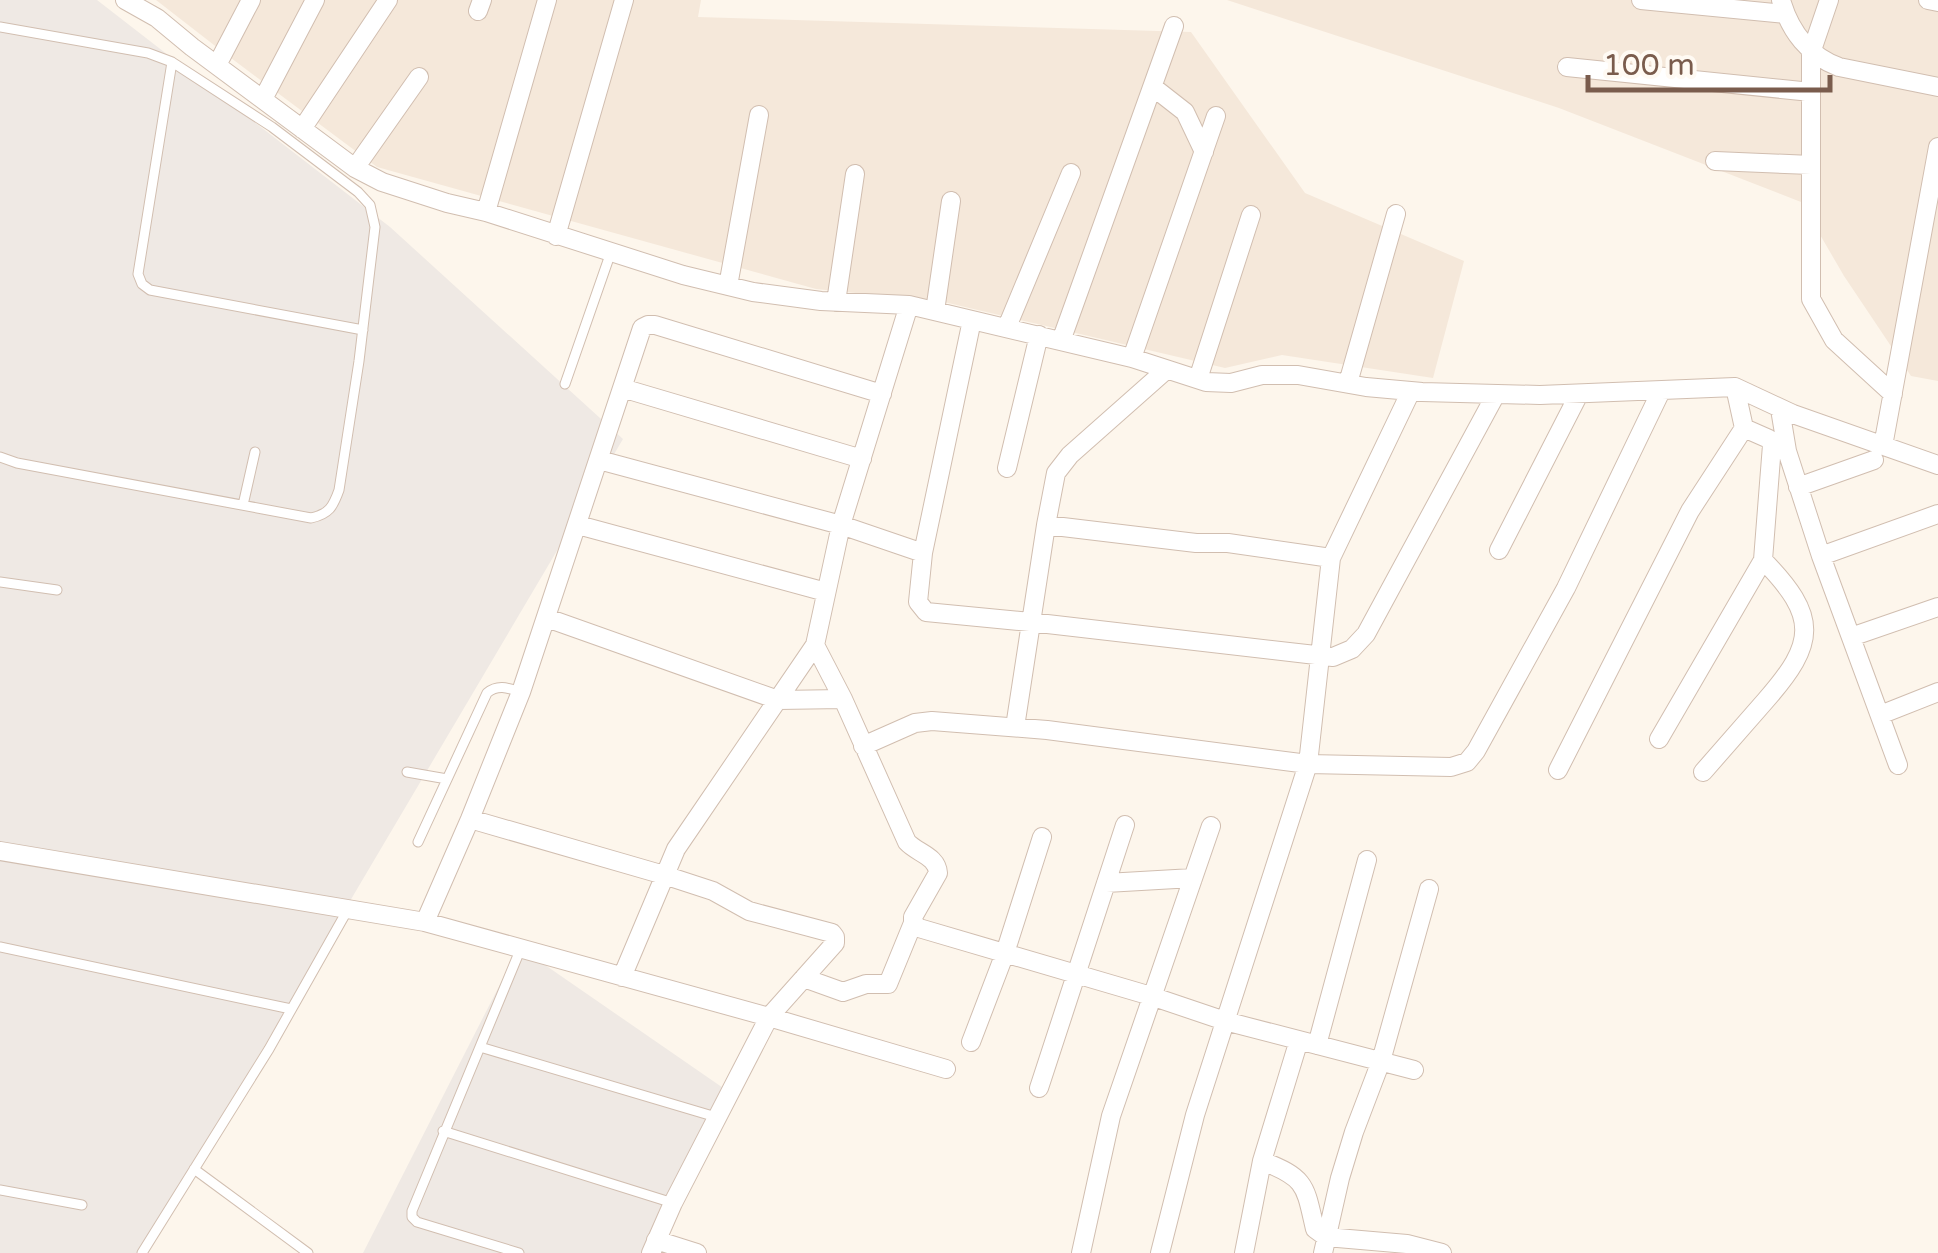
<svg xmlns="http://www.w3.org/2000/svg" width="1938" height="1253" font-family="'Varela Round',sans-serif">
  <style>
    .residential { fill: #f5e8da }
    .industrial { fill: #efe9e4 }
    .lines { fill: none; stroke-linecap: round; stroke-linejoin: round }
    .service-casing { stroke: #d1beb0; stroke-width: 11 }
    .minor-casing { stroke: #d1beb0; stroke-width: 20 }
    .service { stroke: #fff; stroke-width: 9 }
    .minor { stroke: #fff; stroke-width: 18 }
  </style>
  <rect width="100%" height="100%" fill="#fdf6ec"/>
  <path class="residential" d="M156,0H701L698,17L1191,32L1305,193L1464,261L1433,378L1282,355L1225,368L944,302L816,289L377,167L223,52Z
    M1227,0H1938V381L1911,376L1844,276L1801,202L1559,108Z"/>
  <path class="industrial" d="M0,0H97L390,227L623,439L142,1253H0Z
    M519,947L729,1092L644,1253H363Z"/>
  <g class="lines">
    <g class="service-casing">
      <path id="service" d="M0,27L148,53L172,62L272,127L358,192L370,205L375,227L359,361L339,490C333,507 329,514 311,518L17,463L0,457
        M172,62L138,274L142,284L150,290L363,330
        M565,384L611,252
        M243,505L255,452
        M0,582L57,590
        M407,772L447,779
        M418,842L487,693C498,684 508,688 521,692
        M0,947L291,1009
        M480,1047L716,1117
        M443,1131L673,1203
        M194,1169L308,1253
        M0,1190L82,1205
        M142,1253L269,1049L347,911
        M519,1253L417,1222L412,1217V1211L521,948"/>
    </g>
    <g class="minor-casing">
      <path id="minor" d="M125,0L157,18L192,47L355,168L382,182L447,203L486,212L683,275L753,292L821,301L909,305L1132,358L1206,382L1231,383L1262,375H1298L1366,387L1422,392L1540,395L1735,387L1793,414L1938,465
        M1641,0L1785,14
        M1781,0C1790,31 1809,56 1839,67L1938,87
        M1829,0L1811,53V299L1834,340L1893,394
        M1928,0L1938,2
        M478,11L482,0
        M217,65L251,0
        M1567,67L1811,92
        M1153,87L1185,112L1204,152
        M263,99L315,0
        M302,129L388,0
        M1715,161L1811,165
        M355,168L419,77
        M486,212L547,0
        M556,236L624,0
        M728,286L759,115
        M836,302L855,174
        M935,311L951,201
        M1007,327L1071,173
        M1061,341L1174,26
        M1132,358L1216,116
        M1198,379L1251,215
        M1348,383L1396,214
        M622,388L862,459
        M1780,409L1787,451L1821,556L1898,765
        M1883,446L1938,147
        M599,460L841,525L923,553L918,602L926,612L1030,622L1333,657L1352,649L1366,634L1496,394
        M1007,468L1039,335
        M1798,487L1874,460
        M578,525L826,592
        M1046,525L1196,543H1228L1331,558
        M1499,550L1579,394
        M923,553L972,320
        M1821,556L1938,514
        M547,618L778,700L843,699
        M1851,637L1938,607
        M815,645L843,699L907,842C917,853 937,856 938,873L913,917V923L919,928L1151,996L1225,1021L1414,1070
        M1880,715L1938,692
        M1015,727L1046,525L1056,473L1070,455L1166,370
        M1659,739L1763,560L1772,445L1769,439L1744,428
        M863,746L915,723L932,721L1047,730L1308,764L1451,767L1467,762L1476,751L1566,588L1661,391
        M1558,770L1690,511L1744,428L1735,387
        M1703,772C1724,748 1745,724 1766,700C1816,643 1819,617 1763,560
        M470,819L664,875L713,891L749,911L832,933L835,937V943L769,1017L673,1203L651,1253
        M0,851L425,922L769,1017L946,1069
        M1106,883L1193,878
        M425,922L470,819L521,692L642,328L648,325H655L882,394
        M622,977L676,849L815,645L841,525L909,305
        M804,978L843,992L866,984H888L913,923
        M971,1042L1005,953L1042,837
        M1317,1045L1367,860
        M1039,1088L1125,825
        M1262,1161C1307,1178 1305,1186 1315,1229L1326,1237L1407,1244L1442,1253
        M656,1240L697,1253
        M1081,1253L1111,1116L1211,826
        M1160,1253L1195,1115L1308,764L1331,558L1411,391
        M1244,1253L1262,1161L1299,1040
        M1323,1253L1340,1178L1354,1132L1381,1061L1429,889"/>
    </g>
    <use href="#service" class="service"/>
    <use href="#minor" class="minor"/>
  </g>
  <path d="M1588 75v15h242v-15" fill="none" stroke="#7a5c4d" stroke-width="5"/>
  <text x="1603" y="75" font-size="30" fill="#7a5c4d" stroke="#fffaf3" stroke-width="8" paint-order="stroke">100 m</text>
</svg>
